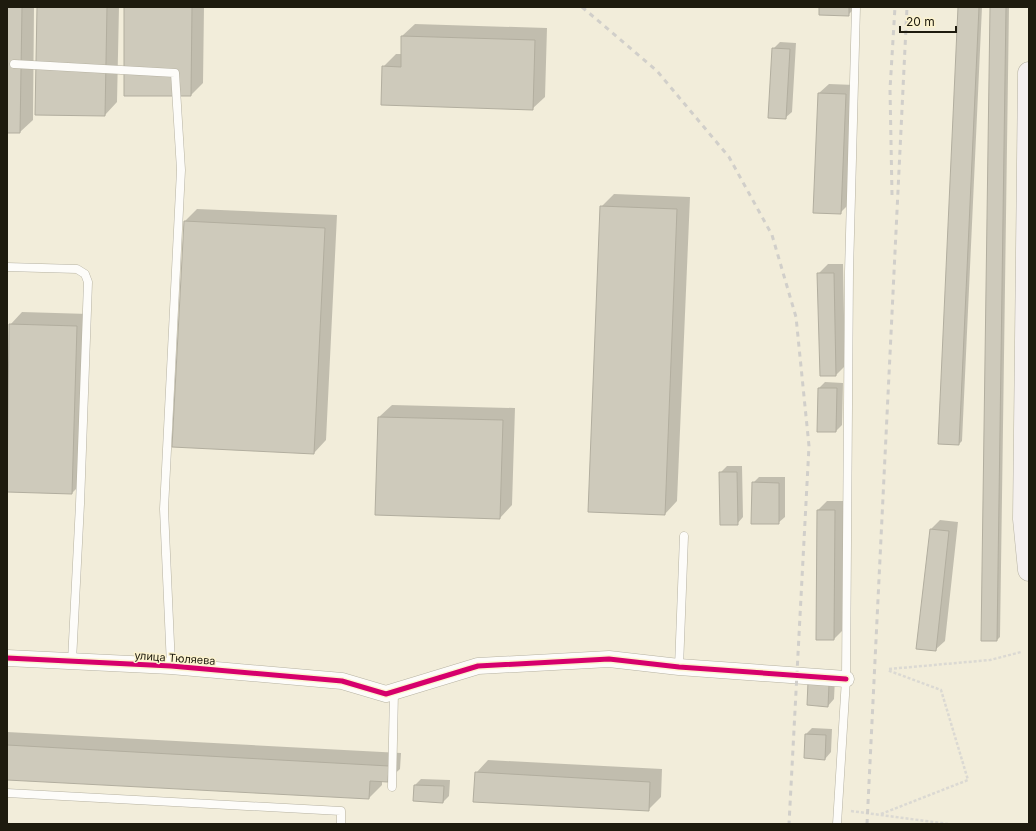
<svg xmlns="http://www.w3.org/2000/svg" width="1036" height="831" font-family="Inter,sans-serif">
  <style>
    .shadow { fill: #0003 }
    .building { fill: #cecabb; stroke: #b2ae9f }
    .lines { fill: none; stroke-linecap: round; stroke-linejoin: round }
    .service-casing { stroke: #b6b2a2; stroke-width: 9 }
    .minor-casing { stroke: #b6b2a2; stroke-width: 17 }
    .secondary-casing { stroke: #b6b2a2; stroke-width: 23 }
    .path { stroke: #dbd9d3; stroke-width: 2.5; stroke-dasharray: 3 2; stroke-linecap: butt }
    .service { stroke: #fdfcf9; stroke-width: 8 }
    .minor { stroke: #fdfcf9; stroke-width: 16 }
    .secondary { stroke: #f4f0ee; stroke-width: 22 }
    .rail { stroke: #d1cfca; stroke-width: 3; stroke-dasharray: 5 5; stroke-linecap: butt }
    .cycleway-casing { stroke: #fcf3cf; stroke-width: 8 }
    .cycleway { stroke: #d6006c; stroke-width: 5 }
    .labels { text-anchor: middle; stroke-width: 3; stroke-linejoin: round; paint-order: stroke }
    .street-label { font-size: 11px; fill: #1e1b0e; stroke: #fcf3cf }
  </style>
  <rect width="100%" height="100%" fill="#f2edda"/>
  <path class="shadow" d="M7,7H34L33,120L20,132H7Z
    M38,7H119L117,102L105,115Z
    M125,7H204L203,83L191,95Z
    M820,7H856L848,15Z
    M959,7H982L962,441L959,444Z
    M991,7H1009L1000,637L997,640H982Z
    M415,24L547,28L545,97L532,109L383,67L396,54H402V36Z
    M780,42L796,43L792,112L785,118L773,49Z
    M829,84L855,85L850,203L840,213L819,93Z
    M614,194L690,197L677,501L665,514L601,207Z
    M197,209L337,215L326,440L314,453L185,221Z
    M828,264H843L845,366L836,375L818,274Z
    M22,312L89,314L84,481L72,493L7,491L10,325Z
    M825,382L843,383L842,425L836,431L819,388Z
    M392,405L515,408L512,505L500,518L379,417Z
    M727,466H742L743,517L737,524L720,473Z
    M759,477H785V517L778,523L753,483Z
    M827,501H844L843,630L834,639L818,510Z
    M940,520L958,522L945,641L935,650L931,529Z
    M835,678L834,699L828,706L808,704Z
    M812,728L832,729L831,752L825,759L806,734Z
    M7,732L401,753L400,769L387,781H382V785L369,798L7,779Z
    M488,760L662,769L661,797L648,810L476,773Z
    M421,779L450,780L449,796L443,802L415,785Z"/>
  <path class="building" d="M7,7H22L20,133H7Z
    M37,7H107L105,116L35,115Z
    M124,7H192L191,96H124Z
    M819,7H849V16L819,15Z
    M958,7H979L959,445L938,444Z
    M990,7H1006L997,641H981Z
    M401,36L535,40L533,110L381,105L382,66L401,67Z
    M772,48L790,49L786,119L768,118Z
    M818,93L846,94L841,214L813,213Z
    M600,206L677,209L665,515L588,512Z
    M184,221L325,228L314,454L172,447Z
    M817,273H834L836,376H820Z
    M9,324L77,326L72,494L7,492Z
    M818,388H837L836,432H817Z
    M378,417L503,420L500,519L375,515Z
    M719,472H737L738,525H720Z
    M752,482L779,483V524H751Z
    M817,510H835L834,640H816Z
    M930,529L949,531L936,651L916,649Z
    M808,682L829,684L828,707L807,705Z
    M805,734L826,735L825,760L804,758Z
    M7,745L389,766L388,782L370,781L369,799L7,780Z
    M475,772L650,782L649,811L473,802Z
    M414,785L444,786L443,803L413,801Z"/>
  <g class="lines">
    <g class="service-casing">
      <path id="service" d="M14,64L175,73L181,170L164,509L171,666
        M7,267L77,269L85,274L88,282L80,504L72,661
        M679,667L684,536
        M392,787L394,692
        M7,793L341,811V824
        M837,824L846,679L849,272L856,7"/>
    </g>
    <g class="minor-casing">
      <path id="minor" d="M7,658L171,666L342,681L386,694L478,666L609,659L679,667L846,679"/>
    </g>
    <g class="secondary-casing">
      <path id="secondary" d="M1029,73L1024,519L1029,570"/>
    </g>
    <path class="path" d="M889,669L990,660L1021,652
      M851,811L948,824
      M881,814L968,780L941,690L887,670"/>
    <use href="#service" class="service"/>
    <use href="#minor" class="minor"/>
    <use href="#secondary" class="secondary"/>
    <path class="rail" d="M582,7L657,71L729,157L772,235L796,317L809,446L789,824
      M892,195L890,89L895,7
      M867,824L907,7"/>
    <g class="cycleway-casing">
      <path id="cycleway" d="M7,658L171,666L342,681L386,694L478,666L609,659L679,667L846,679"/>
    </g>
    <use href="#cycleway" class="cycleway"/>
  </g>
  <g class="labels">
    <g class="street-label">
      <text transform="translate(175 658) rotate(4)" y="4">улица Тюляева</text>
    </g>
  </g>
  <rect width="1036" height="831" fill="none" stroke="#1e1b0e" stroke-width="16"/>
  <path d="M900 26v6h56v-6" fill="none" stroke="#1e1b0e" stroke-width="2"/>
  <text x="906" y="26" font-size="12" fill="#1e1b0e" stroke="#fcf3cf" stroke-width="3" paint-order="stroke">20 m</text>
</svg>
